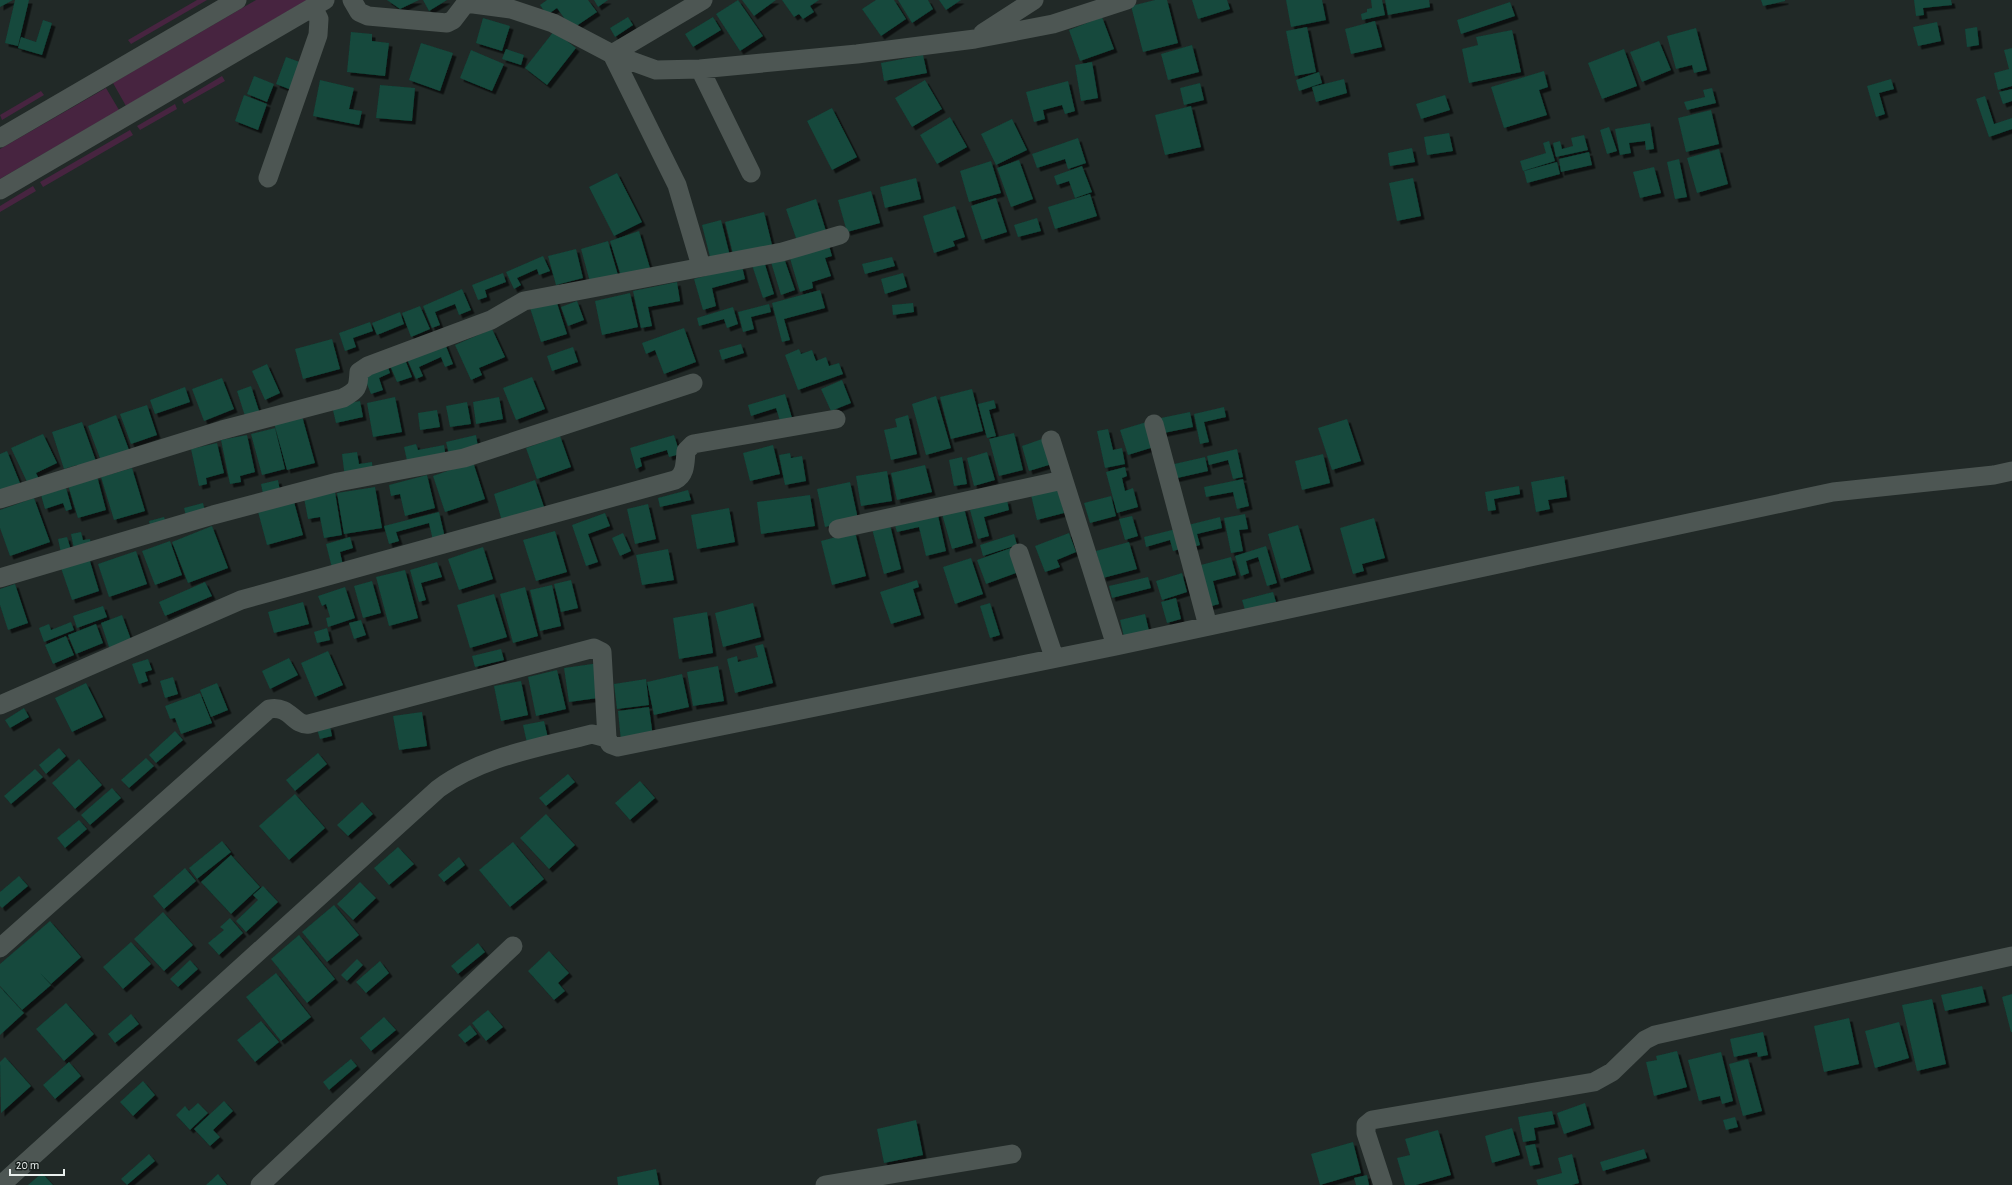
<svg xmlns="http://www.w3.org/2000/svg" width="2012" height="1185" font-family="'Alegreya Sans',sans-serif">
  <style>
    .green { fill: #472440 }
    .building { fill: #13493c; filter: url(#shadow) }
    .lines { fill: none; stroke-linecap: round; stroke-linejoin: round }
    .minor { stroke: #4d5653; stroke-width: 19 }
  </style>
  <defs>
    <filter id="shadow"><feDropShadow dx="3.5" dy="3.5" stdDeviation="0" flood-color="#0009"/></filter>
  </defs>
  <rect width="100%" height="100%" fill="#212927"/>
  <path class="green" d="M197,0H207L131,44L128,40Z
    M256,0H307L126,106L113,83Z
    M222,76L225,81L184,104L182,100Z
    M106,88L119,110L0,179V149Z
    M41,91L44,95L2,120L0,115Z
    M175,104L177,109L140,130L137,126Z
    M130,130L133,135L43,187L40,182Z
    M33,186L36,191L0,212V206Z"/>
  <path class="building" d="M0,0H13L0,7Z
    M15,0H29L18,46L5,43Z
    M387,0H419L400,9Z
    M423,0H447L429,11Z
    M547,0H588L597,12L572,29L557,8L547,15L540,5Z
    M594,0H608L598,7Z
    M738,0L763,36L740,51L716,14Z
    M742,0H776L754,16Z
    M782,0H819L810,6L814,12L803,19L799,14L794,17Z
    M876,0H894L906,19L881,36L862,9Z
    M898,0H928L933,9L912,23Z
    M939,0H961L946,10Z
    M1155,0H1167L1178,43L1143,52L1131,6Z
    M1192,0H1227L1230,9L1198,19Z
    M1286,0H1322L1326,20L1291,27Z
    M1371,0H1382L1385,15L1362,20L1361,14L1367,12V9L1372,8Z
    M1385,0H1429L1430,7L1388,15Z
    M1761,0H1785V1L1763,6Z
    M1914,0H1951L1952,5L1923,8L1924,15L1916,16Z
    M1510,2L1515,16L1461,34L1457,20Z
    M628,17L633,25L615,37L610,28Z
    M713,17L721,30L693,47L685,34Z
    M1102,17L1114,49L1080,61L1069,30Z
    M483,18L510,26L502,51L476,43Z
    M43,20L52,23L42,55L18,48L21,37L36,42Z
    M1375,21L1382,47L1351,54L1345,29Z
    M1937,22L1941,41L1918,46L1913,27Z
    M1307,27L1316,72L1295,76L1286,31Z
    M1977,27L1979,45L1967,47L1965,29Z
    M1696,28L1707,70L1694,73L1692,65L1676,69L1667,36Z
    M1512,30L1521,72L1469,83L1462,49L1478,45L1476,37Z
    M554,31L576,48L547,85L525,68Z
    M351,32L372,34V41L389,43L385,76L347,72Z
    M1659,41L1671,70L1642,82L1630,52Z
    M421,43L453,53L440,91L409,80Z
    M1192,45L1199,72L1168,80L1161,54Z
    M2012,48V86L1998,90L1994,73L2009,69L2004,50Z
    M506,49L524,55L521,65L502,59Z
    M1624,49L1637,86L1602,99L1588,63Z
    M471,50L504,64L492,91L460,78Z
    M923,55L927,73L884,81L881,63Z
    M286,57L305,64L294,91L276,84Z
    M1092,62L1098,98L1081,101L1075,65Z
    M1544,71L1548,87L1539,90L1547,115L1504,128L1491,87Z
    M1319,72L1322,83L1299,91L1296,80Z
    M254,76L274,84L267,102L247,94Z
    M1344,79L1347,93L1316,102L1312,87Z
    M1891,79L1894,89L1879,93L1885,114L1876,117L1867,86Z
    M320,80L354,88L349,109L362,111L359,125L313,116Z
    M925,80L942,109L912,127L895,98Z
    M1068,81L1075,111L1065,114L1062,105L1043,110L1045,119L1034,122L1026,92Z
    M1200,83L1204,100L1184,105L1180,88Z
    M380,85L415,88L412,121L376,118Z
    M1712,88L1716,103L1687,110L1684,102L1705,97L1703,90Z
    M2012,89V101L2003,104L1999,92Z
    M244,95L267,104L258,130L235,121Z
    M1445,95L1450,110L1421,119L1416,104Z
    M1985,96L1994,124L2012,118V129L1989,137L1976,99Z
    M1191,106L1201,147L1165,155L1155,115Z
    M832,108L857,157L832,170L807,121Z
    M1711,110L1719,144L1686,152L1678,118Z
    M950,117L967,147L937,164L920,135Z
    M1012,119L1027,150L996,165L981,134Z
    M1650,123L1654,149L1646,150L1645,141L1629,143L1631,153L1620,155L1615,129Z
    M1609,127L1617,151L1607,154L1600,130Z
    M1449,133L1453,151L1427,155L1424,137Z
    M1584,135L1588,150L1556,157L1553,143L1560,141L1562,149L1573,146L1571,138Z
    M1078,138L1086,163L1068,169L1065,159L1037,168L1032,154Z
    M1549,141L1555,161L1523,171L1520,161L1546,153L1543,143Z
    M1412,148L1415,162L1390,166L1388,153Z
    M1719,149L1728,184L1697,193L1687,158Z
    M1589,152L1592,165L1561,172L1559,159Z
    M1679,159L1687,197L1675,199L1667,162Z
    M1019,160L1033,199L1011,207L997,168Z
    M991,161L1001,193L969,202L960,171Z
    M1557,162L1560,174L1527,183L1524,171Z
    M1082,166L1092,192L1075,198L1069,181L1057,185L1054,176Z
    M1654,167L1661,193L1640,198L1633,172Z
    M617,173L642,222L614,236L589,187Z
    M916,178L921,199L885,208L880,187Z
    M1413,178L1421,216L1397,221L1389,183Z
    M871,191L880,223L847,232L838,200Z
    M1090,194L1097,216L1055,229L1048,207Z
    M996,198L1007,232L982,240L971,206Z
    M816,199L826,231L797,241L786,209Z
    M955,206L965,237L953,241L955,246L934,253L923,216Z
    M764,212L772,245L733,254L725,222Z
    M1037,218L1041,231L1018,237L1014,225Z
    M721,220L730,256L711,261L702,225Z
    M639,231L650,268L621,276L610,241Z
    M608,241L618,275L590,282L581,249Z
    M828,242L832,256L825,258L831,276L812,282L813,288L800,292L789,255Z
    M576,249L583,278L556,285L548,256Z
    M543,256L550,271L539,275L537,269L517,278L521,285L514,289L506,272Z
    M892,257L895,266L865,274L862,264Z
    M784,258L795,290L781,295L771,262Z
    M764,261L774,294L763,298L752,265Z
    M742,266L745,279L712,288L716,306L703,310L694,279Z
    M503,273L506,282L485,290L487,297L478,300L472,285Z
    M903,273L907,287L885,294L881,279Z
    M677,282L680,301L648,307L652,326L641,328L633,291Z
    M462,289L471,310L459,315L455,304L435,312L440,325L432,328L423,306Z
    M820,290L825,308L784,319L790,340L782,342L772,303Z
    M630,293L638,327L602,335L595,301Z
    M556,300L567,334L541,342L530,308Z
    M577,301L584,320L568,326L561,307Z
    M913,303L914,312L893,315L892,305Z
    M769,304L771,312L751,317L754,329L743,332L738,312Z
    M420,306L430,329L411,337L402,313Z
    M733,307L738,324L727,328L724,319L699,326L697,318Z
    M400,312L404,324L377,335L372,323Z
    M370,322L373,331L353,338L356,347L345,351L339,333Z
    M684,328L696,362L664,374L655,350L646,354L642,343Z
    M492,329L505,357L479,368L482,375L471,380L455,345Z
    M332,339L340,369L303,379L295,349Z
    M444,341L453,364L445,367L441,357L419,367L423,376L416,379L406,357Z
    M741,344L744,353L722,360L719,350Z
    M573,347L578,362L552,371L547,356Z
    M799,349L801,354L812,350L816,361L826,357L829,366L839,363L843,374L798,390L785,355Z
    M404,357L412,377L397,382L389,363Z
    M267,364L280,393L265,400L252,371Z
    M387,364L390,373L379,378L383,390L371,394L363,374Z
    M532,377L545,409L516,420L503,388Z
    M222,378L234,409L204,421L192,389Z
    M842,380L851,403L831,411L821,389Z
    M251,386L259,411L245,416L237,391Z
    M185,387L190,402L155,414L150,400Z
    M972,389L983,431L951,439L940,397Z
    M785,394L792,418L780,421L776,408L751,416L748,405Z
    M936,396L951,448L926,455L912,404Z
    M395,397L402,432L373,437L367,403Z
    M499,397L503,419L476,424L473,402Z
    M994,400L996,408L989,410L996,436L987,438L978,404Z
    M360,401L363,417L336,423L332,406Z
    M467,402L471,424L450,427L446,406Z
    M147,405L157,435L131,444L120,414Z
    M1224,407L1226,417L1204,422L1209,442L1200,444L1194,414Z
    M437,410L440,427L420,430L418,413Z
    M1190,412L1193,427L1159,434L1156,419Z
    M116,415L129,450L101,461L88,426Z
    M908,415L917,454L891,460L884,430L897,427L895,419Z
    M302,416L315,463L287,470L274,423Z
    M1347,419L1361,461L1332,470L1318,428Z
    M1150,421L1157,446L1128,455L1120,430Z
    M82,422L97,464L79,470L77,465L64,469L52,432Z
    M275,428L285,469L262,475L251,434Z
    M1108,429L1113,450L1122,448L1125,464L1105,468L1097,431Z
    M1014,433L1023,470L999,476L989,439Z
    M43,434L57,463L36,473L39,479L28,484L11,448Z
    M247,435L255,472L240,476L241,482L230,484L221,440Z
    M476,435L478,447L449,454L446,442Z
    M674,435L680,454L669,457L667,450L640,458L642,466L636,469L630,448Z
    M560,436L571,467L537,479L526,448Z
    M1045,438L1052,464L1029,471L1022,446Z
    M217,443L224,473L206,478L207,484L199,486L191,449Z
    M416,444L418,450L444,445L446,458L408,465L404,447Z
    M773,445L780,474L750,481L743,453Z
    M1237,449L1243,477L1233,479L1228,460L1209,465L1207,456Z
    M7,451L20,483L0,491V454Z
    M357,452L359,464L372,462L373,474L345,478L342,454Z
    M987,452L995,480L974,486L967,458Z
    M790,453L791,458L802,456L806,481L785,485L779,455Z
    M1323,454L1330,483L1302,490L1295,461Z
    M962,457L967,484L954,486L949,460Z
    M1205,457L1208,471L1173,479L1170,465Z
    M473,462L485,499L445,512L433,476Z
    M925,465L932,492L897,500L891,473Z
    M1125,467L1127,476L1122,478L1125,491L1133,488L1138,507L1117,513L1106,472Z
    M132,468L145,511L114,520L101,477Z
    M887,471L892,501L861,506L856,476Z
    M427,475L435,508L405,516L400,494L391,496L389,485Z
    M97,476L106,510L78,518L68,485Z
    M1564,476L1567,497L1548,500L1550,509L1536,512L1531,482Z
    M1243,479L1249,506L1237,509L1233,492L1206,497L1204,487Z
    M278,480L280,491L263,494L261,484Z
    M535,480L544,507L502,521L494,494Z
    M850,482L858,519L825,527L817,489Z
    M1519,486L1520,494L1494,499L1496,510L1488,511L1485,492Z
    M375,487L382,528L344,534L337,493Z
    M66,488L72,509L66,511L63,503L45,509L41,495Z
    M1058,488L1064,513L1037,520L1031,495Z
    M688,490L691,500L660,507L658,498Z
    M335,492L342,535L324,538L320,517L308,519L304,498Z
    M810,495L815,526L761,534L757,502Z
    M1111,496L1116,516L1090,523L1084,503Z
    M34,498L50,542L10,556L0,528V510Z
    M293,498L303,535L267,545L257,508Z
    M1007,500L1009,510L984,517L989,536L978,539L970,510Z
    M203,503L205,511L186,516L184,508Z
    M648,504L656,539L635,544L627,509Z
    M729,508L735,542L697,549L691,515Z
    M964,508L973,543L952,549L942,514Z
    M937,511L946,551L926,556L919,527L897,532L894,522Z
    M439,512L446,542L434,545L429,523L396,532L399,541L389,544L384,526Z
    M605,513L610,526L588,534L598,562L586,566L572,525Z
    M1245,514L1248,529L1239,530L1243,551L1231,553L1224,518Z
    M1132,516L1138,536L1125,540L1119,519Z
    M164,517L167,526L151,530L149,521Z
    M1220,517L1222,528L1197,534L1200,545L1193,547L1188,525Z
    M1374,518L1385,558L1362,564L1364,571L1353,574L1340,528Z
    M890,525L901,569L884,574L872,529Z
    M1298,525L1311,570L1281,579L1268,534Z
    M212,526L228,568L188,583L172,542Z
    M1180,528L1184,548L1173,551L1170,540L1146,547L1144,537Z
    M555,531L567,572L536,581L523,540Z
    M81,532L83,540L90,539L91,544L74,549L71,534Z
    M855,532L866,576L832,585L821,541Z
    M623,533L631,551L620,556L612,538Z
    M1069,533L1076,552L1057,560L1060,567L1045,572L1035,546Z
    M1014,534L1017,545L983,556L980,545Z
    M67,537L71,550L61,553L58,539Z
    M350,537L353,548L340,552L343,565L332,568L326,544Z
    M170,541L182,575L155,585L142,551Z
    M1129,542L1137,569L1103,578L1096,551Z
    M1266,546L1277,583L1267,586L1258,557L1246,561L1249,573L1241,576L1235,556Z
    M483,547L493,579L459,590L448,559Z
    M1011,548L1019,572L986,584L977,560Z
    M668,549L674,580L642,585L636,555Z
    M136,551L147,584L109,597L98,564Z
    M1231,557L1236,575L1213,581L1219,604L1208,607L1197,566Z
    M89,558L99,591L72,600L61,568Z
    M971,558L983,594L955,604L943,567Z
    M437,562L442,577L421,583L426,600L419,602L410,570Z
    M405,570L418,618L389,626L376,577Z
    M1182,573L1187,592L1162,600L1156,581Z
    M1148,577L1151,588L1112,598L1109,586Z
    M571,580L578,608L561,612L554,584Z
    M917,580L919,587L913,589L921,615L891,624L880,592Z
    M372,581L381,613L363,618L354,586Z
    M205,582L212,596L165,616L159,602Z
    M15,584L28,623L8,630L0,605V589Z
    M552,585L561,626L540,631L530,590Z
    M345,587L355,618L328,627L326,618L330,617L326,604L322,606L318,596Z
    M525,587L538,636L513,643L500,594Z
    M1273,592L1276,602L1245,610L1242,600Z
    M494,594L507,637L470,648L457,605Z
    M1176,598L1181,619L1167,623L1161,602Z
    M303,602L309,624L274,633L268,612Z
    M753,603L761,637L723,647L715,613Z
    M990,603L1000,635L990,638L980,606Z
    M103,606L107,617L77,628L73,616Z
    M707,612L713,653L679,659L673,618Z
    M1145,614L1149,631L1124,637L1120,620Z
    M122,615L133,645L111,653L101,623Z
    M361,620L366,635L354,639L349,623Z
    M71,622L74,630L44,642L39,628L49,624L51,630Z
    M96,624L103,643L76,654L68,635Z
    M327,628L330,640L317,643L314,632Z
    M66,636L74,655L53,664L45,645Z
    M763,644L773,683L735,693L727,659L737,656L738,662L758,657L755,646Z
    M501,649L504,660L475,667L472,656Z
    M328,651L343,685L315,697L301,663Z
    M289,658L298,675L270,689L262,671Z
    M148,659L152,670L145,672L148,681L139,684L132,664Z
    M599,663L605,697L569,702L564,668Z
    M718,666L724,701L693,706L687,672Z
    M557,670L566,709L536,716L528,677Z
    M682,674L689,707L654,715L647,682Z
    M173,677L178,694L165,698L160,681Z
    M646,679L649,705L617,709L614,684Z
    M521,681L528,715L501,721L494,686Z
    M86,683L103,717L72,732L55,698Z
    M217,683L228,710L211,717L200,690Z
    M200,693L212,723L181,734L175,718L170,719L165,706Z
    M649,707L653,737L621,741L618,711Z
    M24,708L29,717L10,728L5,720Z
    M422,712L427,746L399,750L393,716Z
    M544,721L548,738L527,743L523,725Z
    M330,726L332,736L320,739L317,729Z
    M175,731L183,740L156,763L149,755Z
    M59,748L66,756L46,774L39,765Z
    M318,753L327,764L295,791L286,780Z
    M146,758L154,766L129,788L121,780Z
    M79,759L102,785L75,809L52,783Z
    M35,769L43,777L11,804L4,796Z
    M568,774L575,782L546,806L539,798Z
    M640,781L655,798L630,820L615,803Z
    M112,788L121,798L90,825L81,815Z
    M295,794L325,828L289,860L259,826Z
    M362,802L373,814L348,836L337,825Z
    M546,814L575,845L549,869L520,838Z
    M79,820L87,829L65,848L57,838Z
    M222,841L231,852L197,879L189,868Z
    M513,842L544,879L510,907L479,870Z
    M398,847L414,864L389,885L374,868Z
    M231,855L260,887L231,914L201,882Z
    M459,857L465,865L444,882L438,875Z
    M185,868L196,881L164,909L153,896Z
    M19,876L28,886L2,908L0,906V892Z
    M360,882L376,898L353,920L337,904Z
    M263,886L278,902L246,932L236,921L258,900L253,895Z
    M334,905L359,935L327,962L302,932Z
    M163,912L193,945L164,971L134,939Z
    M230,918L243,933L219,955L208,943L224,930L220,927Z
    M50,921L81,957L51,984L40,973L51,985L22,1010L0,986V964Z
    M299,935L335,979L307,1003L271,959Z
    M131,942L151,964L123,989L103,967Z
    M478,943L485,952L458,974L451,966Z
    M549,951L569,973L558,983L565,991L554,1000L528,971Z
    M357,959L363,965L347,981L341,975Z
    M190,960L198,969L178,987L170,979Z
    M380,961L389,973L366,993L356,982Z
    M276,973L311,1017L281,1041L246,997Z
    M1982,986L1986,1002L1945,1011L1941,995Z
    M0,987L24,1013L0,1035Z
    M2012,994V1032H2011L2002,997Z
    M1932,999L1946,1064L1917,1071L1902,1005Z
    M66,1003L94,1034L64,1061L36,1029Z
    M488,1010L503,1027L486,1041L472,1023Z
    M131,1014L139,1024L115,1043L108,1034Z
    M384,1017L396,1030L371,1051L360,1038Z
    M1849,1018L1859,1064L1824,1072L1814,1026Z
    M261,1021L279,1042L255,1062L237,1040Z
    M1899,1022L1909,1058L1875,1068L1865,1031Z
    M470,1025L477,1034L465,1043L458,1035Z
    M1763,1032L1768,1055L1758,1057L1757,1052L1734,1057L1730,1039Z
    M1677,1051L1687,1087L1654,1096L1646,1062L1657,1060L1656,1056Z
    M1721,1052L1733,1101L1722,1104L1720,1096L1699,1101L1688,1060Z
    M5,1057L31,1086L1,1113L0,1062Z
    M351,1059L357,1066L329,1090L323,1082Z
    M1748,1059L1762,1111L1743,1116L1729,1064Z
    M69,1062L81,1076L55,1099L43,1085Z
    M143,1081L155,1095L133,1116L120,1102Z
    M224,1101L233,1111L213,1130L220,1137L210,1146L194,1129Z
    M198,1103L208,1113L190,1130L176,1115L185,1106L189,1111Z
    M1585,1103L1591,1125L1564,1134L1557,1113Z
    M1552,1111L1555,1124L1534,1128L1536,1140L1523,1142L1518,1117Z
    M1735,1117L1738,1127L1726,1130L1723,1120Z
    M916,1120L923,1155L884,1163L877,1129Z
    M1512,1128L1520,1155L1492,1163L1485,1136Z
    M1438,1130L1451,1175L1416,1185H1405L1397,1158L1410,1155L1405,1139Z
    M1353,1142L1361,1173L1320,1185L1311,1154Z
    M1535,1144L1540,1164L1530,1166L1525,1146Z
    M1644,1149L1647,1158L1603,1171L1600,1162Z
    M149,1154L155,1161L127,1185L121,1179Z
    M1572,1154L1579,1183L1572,1185H1538L1536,1180L1562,1173L1558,1158Z
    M656,1169L659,1185H618L617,1177Z
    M42,1173L53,1185H28Z
    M218,1174L227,1185H206Z
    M1367,1175L1369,1185H1356L1354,1178Z"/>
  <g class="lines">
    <path class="minor" d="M352,0L359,12L368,16L447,23L453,20L466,3L511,9L553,23L612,54L656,70L700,69L857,54L975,39L1053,24L1127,0
      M983,33L1034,0
      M612,54L677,185L701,266
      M612,54L703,0
      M700,69L751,173
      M0,138L237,0
      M268,178L318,35L319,19L313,7
      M0,190L325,0
      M1154,424L1208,626
      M1051,440L1116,646
      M0,499L222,430L343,398C358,390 358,388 359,372L368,366L491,320L524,301L782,252L840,235
      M838,529L1063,480
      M1019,553L1054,657
      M0,578L213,515L338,482L464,458L693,383
      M0,705L241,600L675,480C686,475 685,462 686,451L693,444L836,419
      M0,948L269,709C291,705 293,726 309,724L594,648L602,652L607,738
      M1,1185L438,789C482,756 539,748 592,734L607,738L610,744L618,747L1116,646L1833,492L1994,475L2012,471
      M260,1185L513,946
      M825,1185L1012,1154
      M1383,1185L1366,1133V1125L1372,1120L1594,1082L1612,1072L1645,1040L1655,1035L2012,956"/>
  </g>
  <path d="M10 1169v6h54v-6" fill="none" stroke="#e9efed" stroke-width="2"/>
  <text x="16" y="1169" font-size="12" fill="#e9efed" stroke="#18201d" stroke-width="3" paint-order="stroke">20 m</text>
</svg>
